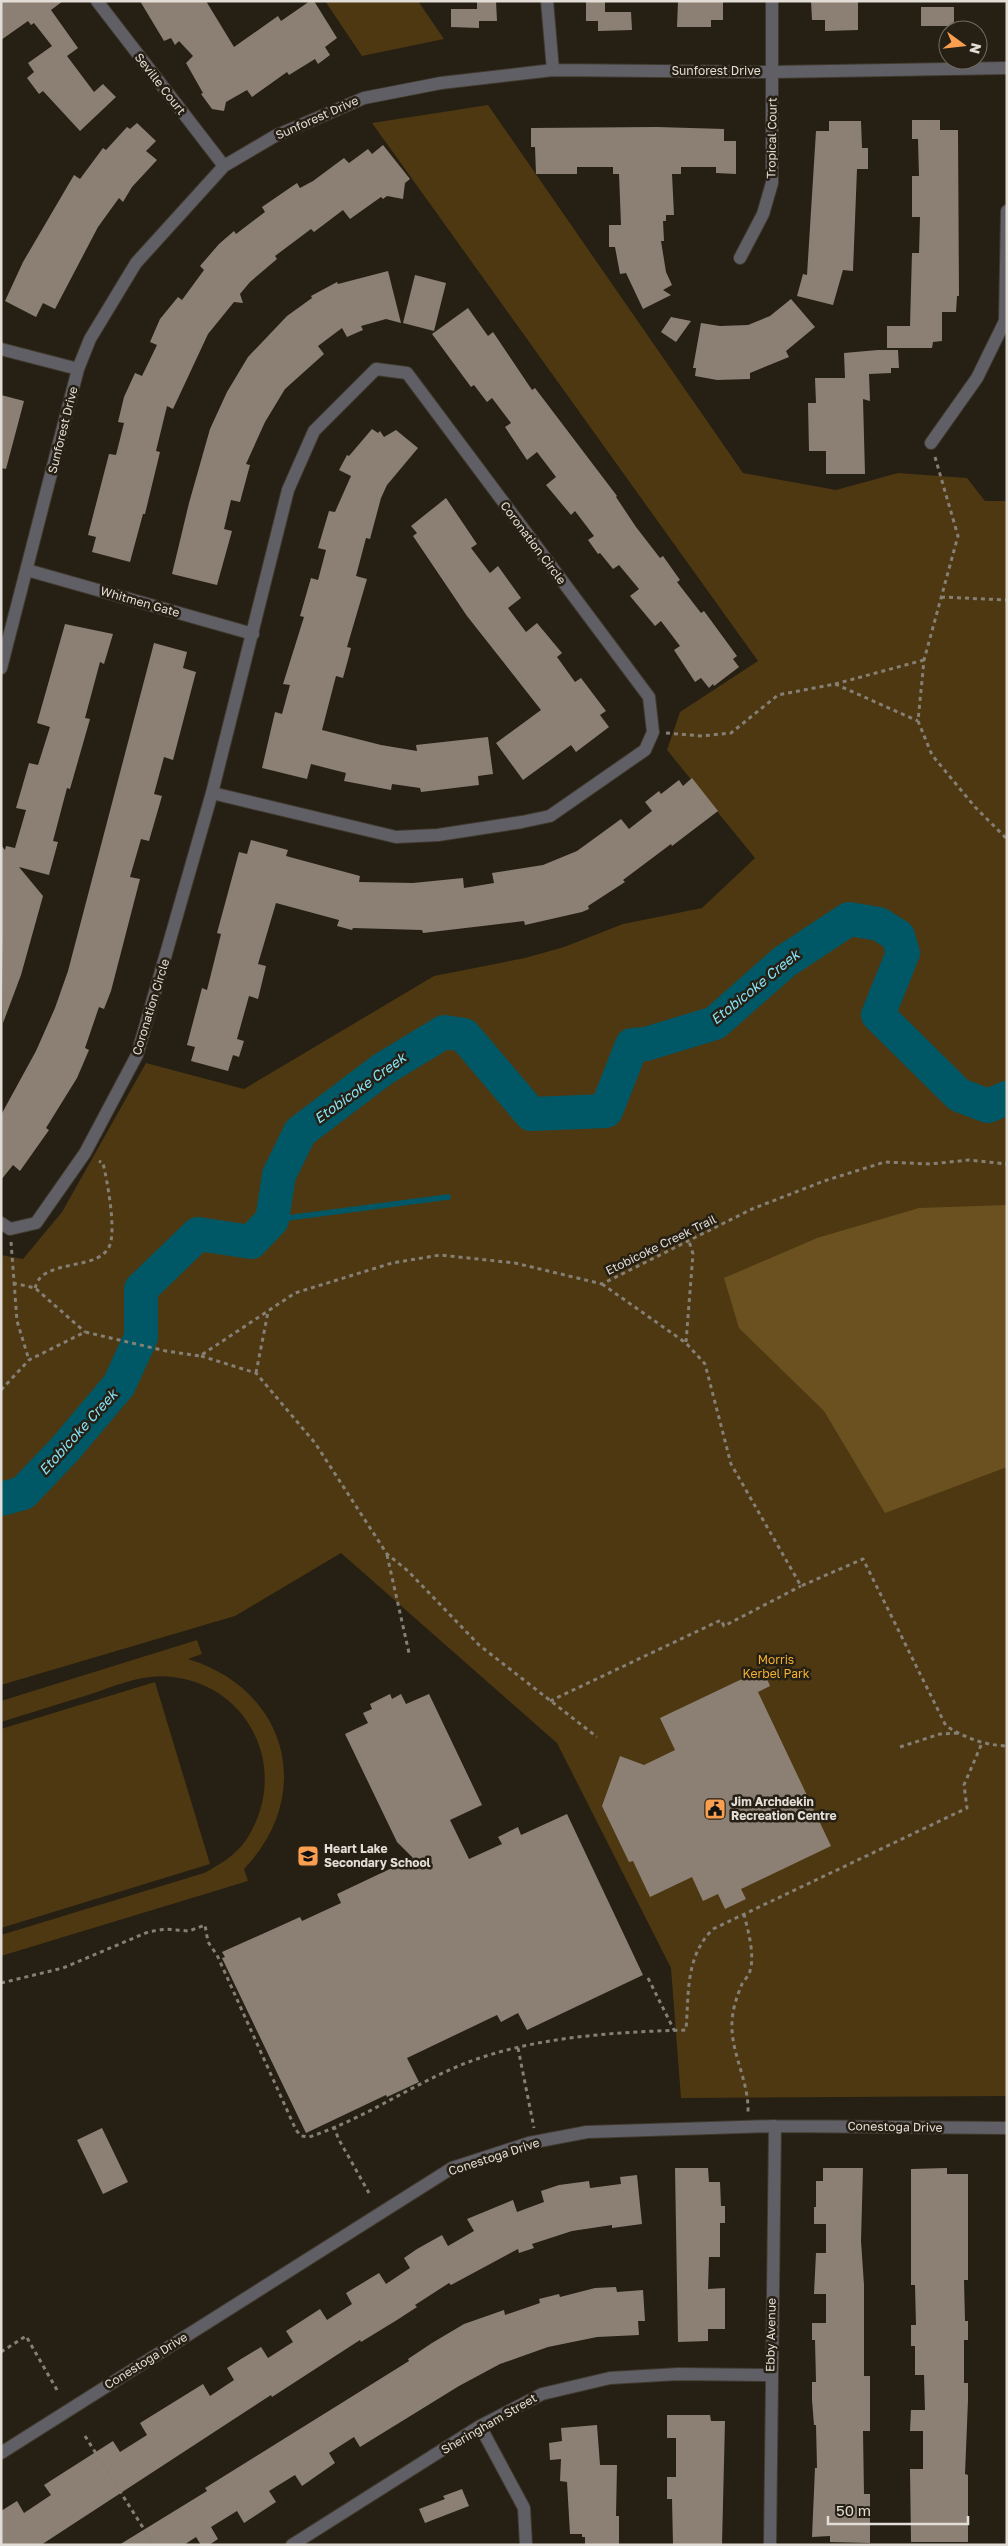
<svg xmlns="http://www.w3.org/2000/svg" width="1008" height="2546" font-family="'Golos Text',sans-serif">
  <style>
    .green { fill: #4d3811 }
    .forest { fill: #6c5120 }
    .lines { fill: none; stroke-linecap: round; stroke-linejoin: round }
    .stream { stroke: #005867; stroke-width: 5.5 }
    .river { stroke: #005867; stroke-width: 34 }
    .building { fill: #8c8074 }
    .minor-casing { stroke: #403a2e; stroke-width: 14 }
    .path { stroke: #857f75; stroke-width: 3; stroke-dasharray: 4 4; stroke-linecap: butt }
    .minor { stroke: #615f66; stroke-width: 12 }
    .labels { text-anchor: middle; stroke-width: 5; stroke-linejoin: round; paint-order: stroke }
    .street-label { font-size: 12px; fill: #e2ddd6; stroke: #261f13 }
    .park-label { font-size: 12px; fill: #f3b230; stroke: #261f13 }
    .poi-label { font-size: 12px; font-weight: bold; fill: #e2ddd6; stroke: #261f13; text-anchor: start }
    .water-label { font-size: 14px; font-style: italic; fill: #86e3f7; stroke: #261f13 }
  </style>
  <rect width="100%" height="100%" fill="#261f13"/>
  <path class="green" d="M325,1H418L444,39L362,56Z
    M488,105L743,473L836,490L898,473L967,478L985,501H1007V2096L681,2098L671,1968L557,1743L341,1553L235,1616L1,1685V1255L23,1259L62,1212L146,1063L244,1089L434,976L525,958L564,947L623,924L702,908L755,858L667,750L680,712L758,661L372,123Z
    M197,1640L202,1654L188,1659C287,1689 316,1794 244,1869L248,1881L1,1956V1935L204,1873C219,1865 236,1855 246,1840C290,1774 253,1687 173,1677C144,1673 115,1686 88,1695C59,1704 30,1713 1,1722V1701Z
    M155,1682L210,1864L1,1928V1729Z"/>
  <path class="forest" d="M1007,1205V1467L885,1513L824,1411L739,1328L724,1278L817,1238L919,1208Z"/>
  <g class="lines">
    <path class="stream" d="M272,1220L448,1197"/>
    <path class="river" d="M1,1499L23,1493L65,1449L119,1385L141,1337V1289L198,1234L251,1242L272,1220L279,1175L300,1132L383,1069L444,1032L464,1035L531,1114L606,1111L632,1045L646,1044L715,1023L784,962L849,919L879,924L898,936L903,953L878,1015L959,1095L988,1106L1007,1098"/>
  </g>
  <path class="building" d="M1,1H63L51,10L78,48L67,56L94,92L103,84L116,97L80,131L43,91L39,94L27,78L34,72L28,63L52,46L34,23L31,25L28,21L1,40Z
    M140,1H206L234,47L278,16L281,21L310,1H314L337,38L325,47L330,55L318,64L315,59L289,75L287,72L252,97L247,90L226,102L224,111L212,109L201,94L203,93L186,63L193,56L179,41L175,45L171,38L164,41Z
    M477,1H496L497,21H479V28L451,27V9H477Z
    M586,1H605V12H631L632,30L598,31V21H586Z
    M678,1H723V20H711V27H677Z
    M811,1H858V30L825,31V20H812Z
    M921,7H954V26H921Z
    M912,120H940V130H958L959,296H957L956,312H942V341L933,342L932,348H887V326H910L912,253H919L920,217H912V176H919L918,139H912Z
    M829,121H861L862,148H868V169H857L853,271L843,270L833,305L797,296L803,274L807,275L816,131H829Z
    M137,123L156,141L146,151L157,160L132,187L123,202L119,198L98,227L55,309L43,303L36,317L5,301L23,262L74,175L80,179L103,148L106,150L127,127L130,129Z
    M657,127L724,129V141H736V174L716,173V167H681V174H672L674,215H666V221H663L664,241H661L666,272L672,285L663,290L671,295L643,309L626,273L620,274L615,247H609V225H621L619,174H613V167H577V174H536L535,147H531V128Z
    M383,145L410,179L405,183L403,199L387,196L383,199L381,197L350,219L343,210L314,232L311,229L275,256L277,259L250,282L240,294L243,303L234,302L208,334L173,409L167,406L156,451L160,452L145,514H143L130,562L92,552L96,537L88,535L109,454L116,455L124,423L118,422L124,397L135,373L142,376L157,345L150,342L160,319L178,297L182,300L204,270L200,266L219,244L234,231L236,234L265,212L262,207L297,183L300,188L313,181L344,158L349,163L368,149L372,154Z
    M388,271L401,323L386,319L361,326L363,330L347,337L342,328L318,346L324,354L285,389L265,422L246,464L250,465L240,502L231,500L224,529L232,531L217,585L172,574L189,503L210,429L227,392L248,357L287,316L312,298L311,296L337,282L338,284Z
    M415,275L446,283L434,331L403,323Z
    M791,299L815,327L786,351L789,357L750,373V379L717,380L695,376L696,368H693L701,323L720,326L748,325L770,316Z
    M468,308L488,336L493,332L532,390L535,388L617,496L616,497L636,527L660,558L663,556L680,580L677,582L701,613L704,611L737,656L733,659L739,667L714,686L713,684L709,688L701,678L695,682L674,650L680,646L661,621L655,626L630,596L639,589L619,565L613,569L600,553L598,554L588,540L594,536L575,511L571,515L546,485L556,477L537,452L527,460L505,427L511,423L492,398L487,402L474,385L471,387L432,334Z
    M671,317L691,321L676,342L661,332Z
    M878,350H898L899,368H891V373L869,374L870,401L863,399L865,474H826V451H809L808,403H816L815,378H845L844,353Z
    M1,395L24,401L6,469L1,468Z
    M372,429L378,433L380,431L384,437L396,430L418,448L387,485L381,498L370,539L366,538L356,576L367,579L347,647L351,648L349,656L343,678L336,676L322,730L381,745L417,751L416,745L488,737L493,774L478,776L479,785L421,792L420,788L392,784L391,790L344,781L346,773L311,764L307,779L262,768L275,712L282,714L290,685L283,684L304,617L300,616L311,578L318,580L326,550L318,548L329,511L335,512L351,476L339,470L347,455L349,456Z
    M446,498L477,544L471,548L490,573L498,566L521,598L508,608L526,632L537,623L562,653L557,657L575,682L581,678L606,711L600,715L609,727L576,752L571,745L523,780L496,743L541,710L467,616L413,536L417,533L411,526Z
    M65,624L113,634L104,664L100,662L85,718L90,719L70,789L67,788L53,841L58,842L49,875L19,867L43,896L21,975L3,1023L1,845L5,850L6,846L15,848L26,810L16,808L29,763L38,765L50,727L37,723Z
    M154,643L187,652L183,668L196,672L173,760L164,757L154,794L162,796L149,841L141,839L130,877L140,879L111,991L104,1009L99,1007L85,1048L89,1050L77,1078L46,1128L49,1130L20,1171L13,1165L1,1180V1115L36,1051L55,1008L68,971Z
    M692,778L718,811L672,846L671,844L623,880L625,882L588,906L589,909L582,912L525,925L524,921L423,933L422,930L353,928L352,930L337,926L339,920L276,903L258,964L266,966L258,999L249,996L237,1039L244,1041L239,1057L233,1055L228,1071L191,1061L195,1047L187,1045L202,988L207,990L221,934L217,933L239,852L247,854L251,840L288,850L286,856L360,876L359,882L413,883L463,878L464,888L494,883L492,873L543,865L577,851L621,819L629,829L652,811L645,802L659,791L661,794L679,780L683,786Z
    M763,1669L770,1686L758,1692L831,1846L741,1889L746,1899L725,1909L718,1894L703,1901L692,1877L650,1897L633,1861L629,1862L602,1806L620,1756L644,1765L675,1750L660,1718Z
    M390,1694L392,1699L401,1694L406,1704L429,1694L482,1805L450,1820L469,1859L502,1844L498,1837L518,1827L521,1835L567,1814L643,1975L527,2030L518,2013L501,2022L497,2015L407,2058L419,2082L387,2097L386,2095L306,2133L222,1958L225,1957L222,1952L300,1917L302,1921L341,1903L337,1894L413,1858L397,1842L345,1734L368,1723L363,1713L372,1709L370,1704Z
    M102,2128L128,2182L103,2194L77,2140Z
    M675,2168H708L709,2182H720L721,2206H725V2223H720V2257H709L708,2289L725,2288V2329H708V2341L678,2342Z
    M823,2168H863L861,2241L864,2285V2376H870V2431H863L864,2494H870V2543L830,2542V2536L812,2537L815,2468H817L816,2425H814L812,2400V2382H816L815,2340H812V2323H826V2294H814L816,2253H826V2224H814V2207H816V2181H823Z
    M947,2168V2174H968V2280H964L965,2321H968V2340H964V2383H968V2400L965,2474L968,2475V2542H911L910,2469H923V2431H910L911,2410H925L924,2375H915V2346H911V2325H916L915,2285H911V2169Z
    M637,2175L642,2224L612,2228V2225L572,2231L532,2244L534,2248L519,2253L518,2249L451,2285L449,2283L415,2305L417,2307L397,2320L361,2342L360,2340L272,2397L271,2395L41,2545H1V2511L17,2501L24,2513L51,2495L44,2485L113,2441L120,2452L147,2435L140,2423L203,2384L210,2396L234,2380L227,2368L241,2359L261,2347L268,2358L293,2342L286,2331L320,2309L327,2320L352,2304L346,2293L379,2273L386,2284L410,2268L404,2258L417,2249L442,2235L448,2246L474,2231L467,2219L513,2200L517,2212L544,2202L541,2191L559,2185L589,2181L590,2188L621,2184L620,2177Z
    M616,2287L617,2292L643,2290L645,2321H638L639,2335L597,2337L548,2347L500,2364L459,2386L360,2447L354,2437L329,2453L335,2463L302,2486L295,2475L269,2491L276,2502L244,2523L237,2511L211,2527L218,2539L209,2545H201L196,2537L184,2545H119L207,2491L205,2488L409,2361L408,2359L432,2343L464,2324L504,2310L505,2315L540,2303L539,2299L559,2294L560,2297L595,2288Z
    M667,2415H710L711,2421H725L722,2545H673L672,2499H667V2477H676V2438H667Z
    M597,2425L600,2465H617L616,2516H619V2545H585V2537H582V2534H570L567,2482L560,2481L561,2459L550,2460L549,2443L562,2441L561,2428Z
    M462,2489L469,2506L425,2523L419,2509L445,2499L443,2496Z"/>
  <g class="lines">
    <g class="minor-casing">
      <path id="minor" d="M97,1L224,166
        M547,1L553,70
        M740,258L763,214L772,183V1
        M1,349L78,369
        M931,443L977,378L1005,321L1007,211
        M27,570L253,634
        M1,668L78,369L90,339L136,263L224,166L275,136L364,98L441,83L553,70L772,72L1007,68
        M1,1223L10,1229L36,1223L85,1153L137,1055L212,793L288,490L314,431L376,369L407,373L649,697L653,732L645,750L550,816L522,822L438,835L396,837L212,793
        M480,2426L524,2508L526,2545
        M1,2453L452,2168L529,2143L587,2132L775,2126L1007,2128
        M292,2545L480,2426L542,2394L610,2378L678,2374L771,2375
        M770,2545L775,2126"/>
    </g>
    <path class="path" d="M935,457L958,536L924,660L918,721L932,755L975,807L1007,839
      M941,597L1007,600
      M835,684L924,660
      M666,733L702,736L731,733L778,695L835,684L918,721
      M11,1242L17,1321L29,1360
      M13,1283L35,1288L85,1332
      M602,1284L686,1343L705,1364L731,1464L801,1586L863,1559L946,1726C966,1738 983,1745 1007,1746
      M35,1288C36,1285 38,1280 40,1278C56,1261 99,1268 109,1247C117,1232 107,1180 103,1163L99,1161
      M686,1342L693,1254L689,1241
      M201,1356L256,1373L315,1443L387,1554L408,1571L479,1645L597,1737
      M256,1373L268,1312
      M1,1390L29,1360L85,1332L166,1351L200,1356L295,1293L392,1263L440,1255L515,1263L602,1284L752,1209L824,1181L885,1162L930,1164L969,1160L1007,1164
      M387,1555L409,1653
      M550,1701L721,1620L724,1626L801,1586
      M900,1747L940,1734L958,1733
      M744,1914C748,1931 755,1954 750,1971C749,1976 744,1980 742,1984C736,1998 731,2014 732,2029C733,2057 749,2083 748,2112
      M648,1978L674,2030
      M1,1983L63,1968L148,1932L165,1929L189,1931L205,1925L208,1942L217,1955L296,2130L301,2136L309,2137C371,2117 424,2075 486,2056C549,2036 619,2032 686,2030C689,1993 685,1957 713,1929L967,1808L964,1785L982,1743
      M518,2048L534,2128
      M334,2126L338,2138L369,2193
      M1,2352L26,2336L57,2390
      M85,2436L154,2545"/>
    <use href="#minor" class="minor"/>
  </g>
  <defs>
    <g id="civic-square" transform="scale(1.125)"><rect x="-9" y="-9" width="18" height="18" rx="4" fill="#fa9f50" stroke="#261f13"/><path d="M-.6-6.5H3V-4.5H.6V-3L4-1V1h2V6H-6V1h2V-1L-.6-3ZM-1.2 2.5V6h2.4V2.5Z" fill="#111"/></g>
    <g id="school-square" transform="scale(1.125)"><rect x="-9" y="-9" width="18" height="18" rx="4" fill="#fa9f50" stroke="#261f13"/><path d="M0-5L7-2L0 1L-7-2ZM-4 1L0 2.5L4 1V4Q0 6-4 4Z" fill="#111"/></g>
  </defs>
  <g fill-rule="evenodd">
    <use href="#civic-square" x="715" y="1809"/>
    <use href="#school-square" x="308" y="1856"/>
  </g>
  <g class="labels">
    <g class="street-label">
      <text x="716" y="75">Sunforest Drive</text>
      <text transform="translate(160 84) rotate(52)" y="4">Seville Court</text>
      <text transform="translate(317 118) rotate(-24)" y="4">Sunforest Drive</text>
      <text transform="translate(772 138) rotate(-89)" y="4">Tropical Court</text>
      <text transform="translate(63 430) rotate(-76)" y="4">Sunforest Drive</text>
      <text transform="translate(533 543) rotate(53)" y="4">Coronation Circle</text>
      <text transform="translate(140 602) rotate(16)" y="4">Whitmen Gate</text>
      <text transform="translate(151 1007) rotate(-73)" y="4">Coronation Circle</text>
      <text transform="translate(661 1245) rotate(-26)" y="4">Etobicoke Creek Trail</text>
      <text transform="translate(895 2127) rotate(1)" y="4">Conestoga Drive</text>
      <text transform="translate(494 2157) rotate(-18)" y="4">Conestoga Drive</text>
      <text transform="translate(771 2335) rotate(-89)" y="4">Ebby Avenue</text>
      <text transform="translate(146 2361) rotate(-32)" y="4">Conestoga Drive</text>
      <text transform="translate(489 2424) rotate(-30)" y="4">Sheringham Street</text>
    </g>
    <g class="park-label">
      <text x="776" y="1664">Morris<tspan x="776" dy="14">Kerbel Park</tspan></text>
    </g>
    <g class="poi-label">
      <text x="731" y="1806">Jim Archdekin<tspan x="731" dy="14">Recreation Centre</tspan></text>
      <text x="324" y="1853">Heart Lake<tspan x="324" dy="14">Secondary School</tspan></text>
    </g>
    <g class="water-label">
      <text transform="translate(755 987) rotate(-39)" y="5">Etobicoke Creek</text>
      <text transform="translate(360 1088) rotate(-36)" y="5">Etobicoke Creek</text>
      <text transform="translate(78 1432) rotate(-48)" y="5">Etobicoke Creek</text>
    </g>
  </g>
  <rect width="1008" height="2546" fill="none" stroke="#e2ddd6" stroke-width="5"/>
  <g transform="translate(963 45) rotate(105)"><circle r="24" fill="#261f13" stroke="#716b61"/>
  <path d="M0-4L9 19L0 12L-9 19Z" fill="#fa9f50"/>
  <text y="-8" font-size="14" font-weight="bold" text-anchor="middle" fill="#e2ddd6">N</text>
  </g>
  <path d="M828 2516v8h140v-8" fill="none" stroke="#e2ddd6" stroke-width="2.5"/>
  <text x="836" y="2516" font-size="15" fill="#e2ddd6" stroke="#261f13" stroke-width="4" paint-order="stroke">50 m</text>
</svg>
